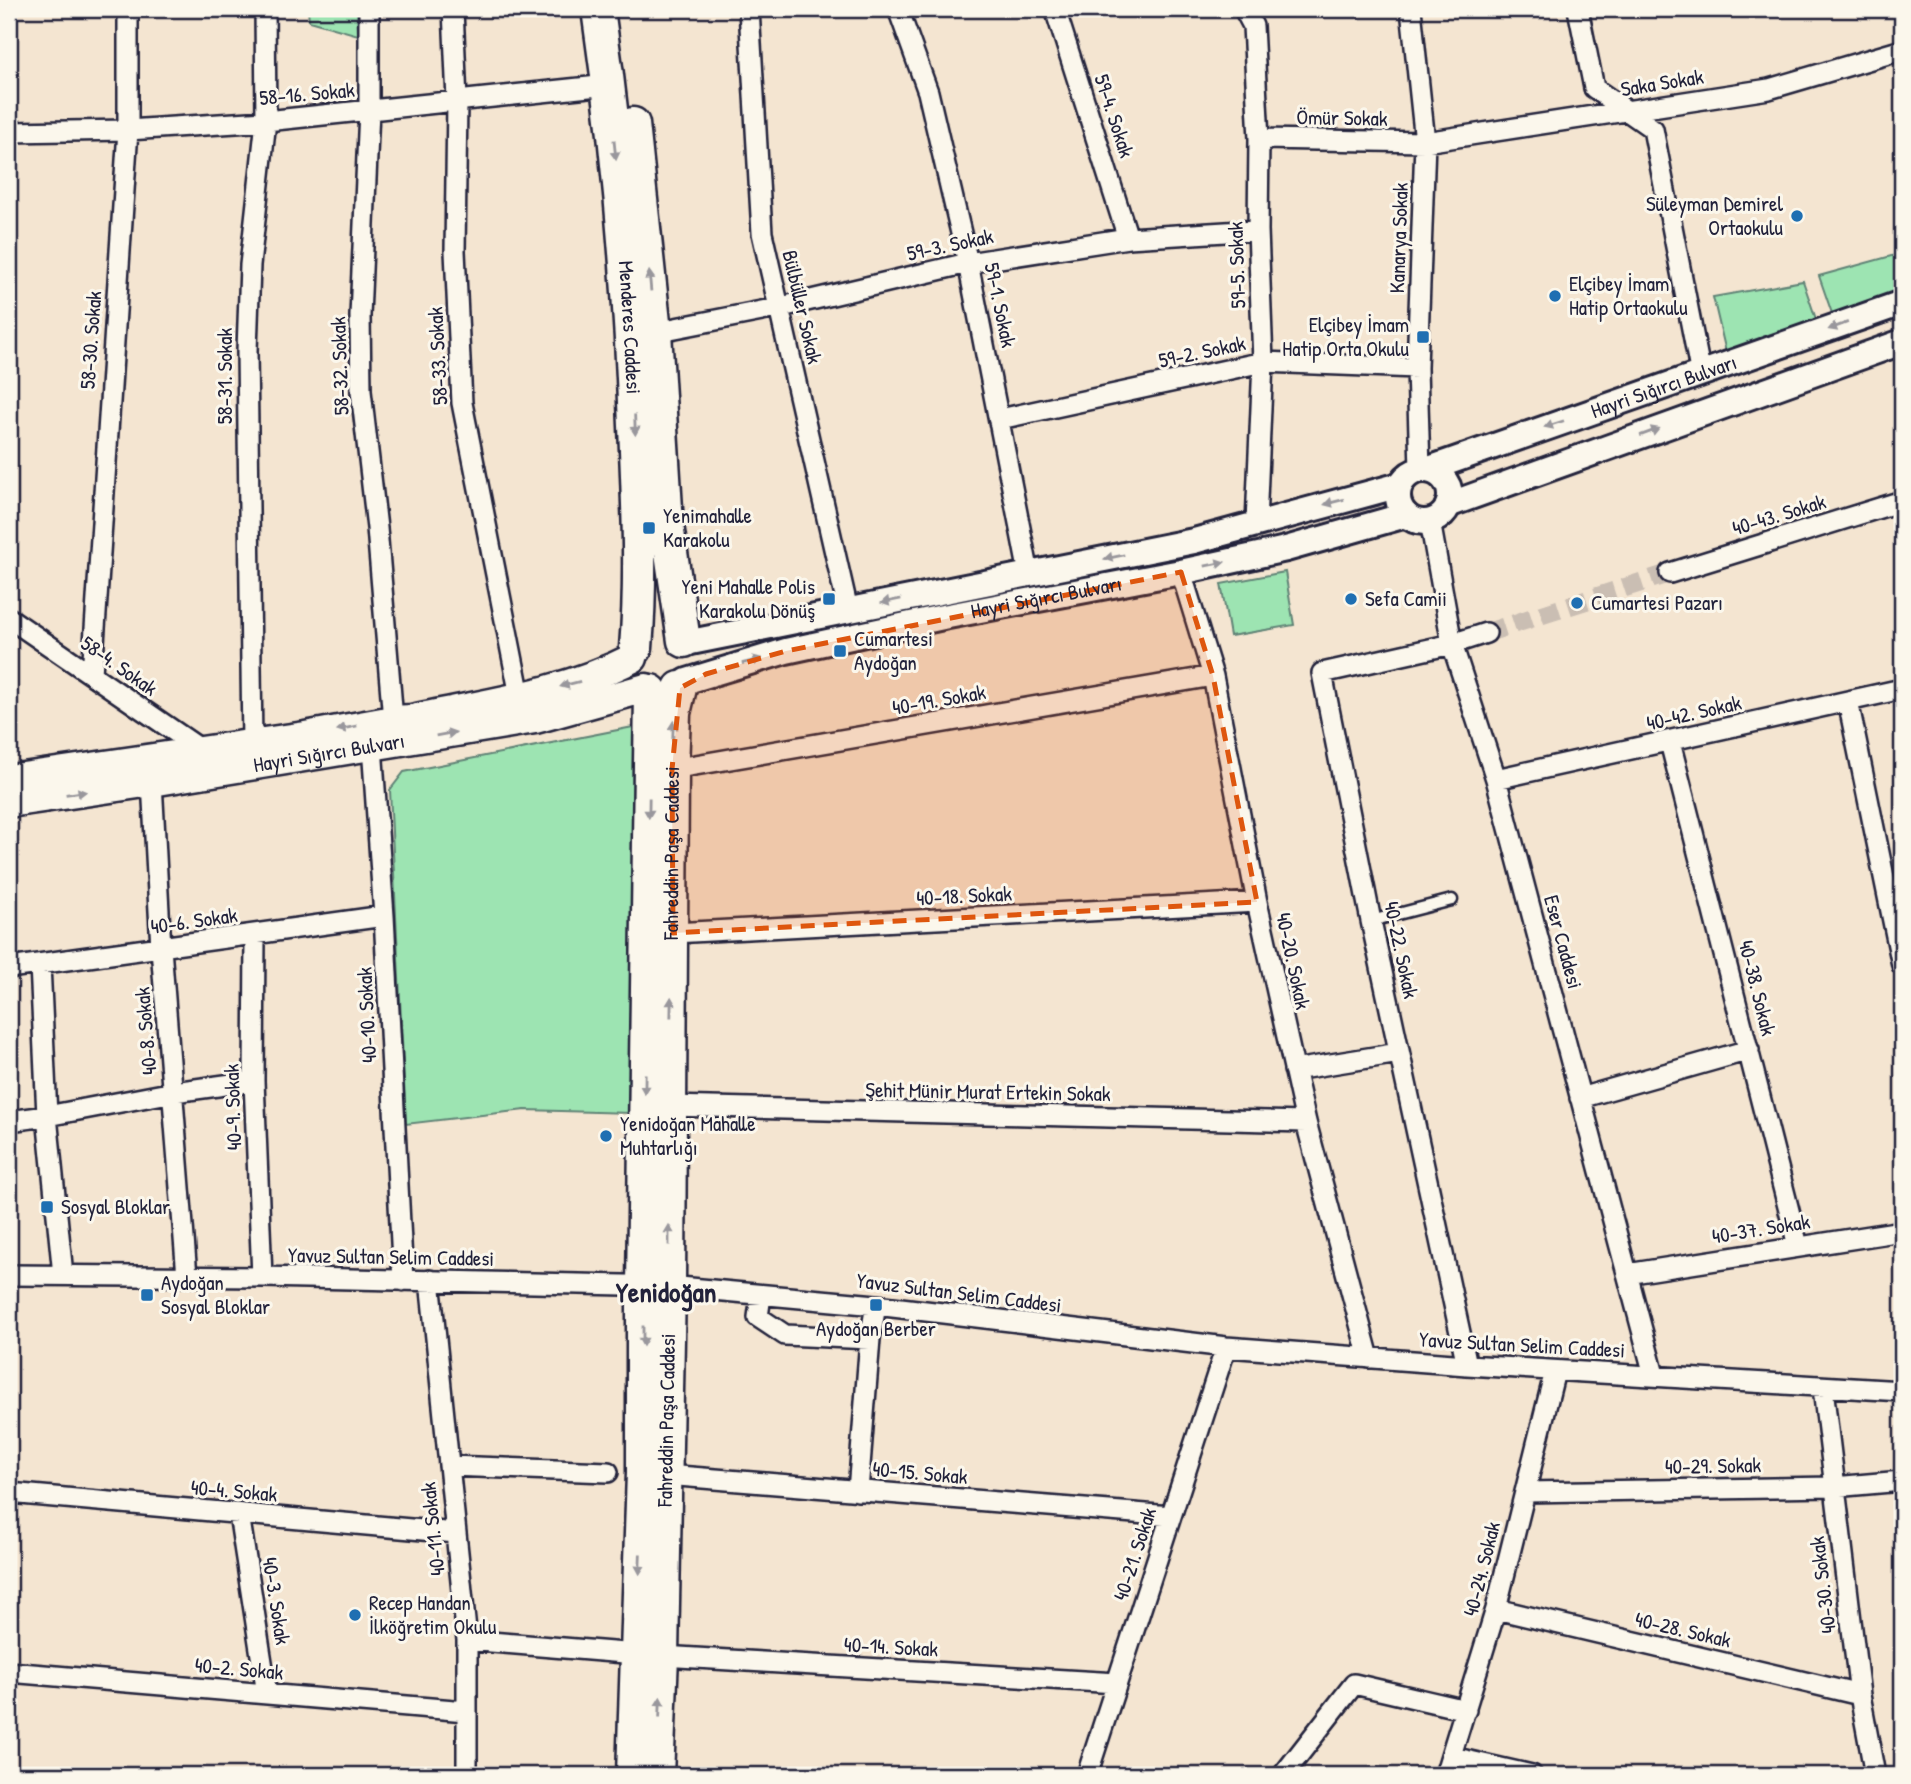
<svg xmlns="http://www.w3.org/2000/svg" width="1911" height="1784" font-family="'Patrick Hand',sans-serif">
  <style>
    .green { fill: #9de4b2; stroke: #608376; stroke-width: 2 }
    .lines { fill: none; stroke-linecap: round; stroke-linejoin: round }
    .minor-tunnel { stroke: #cabeb3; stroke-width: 19; stroke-dasharray: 19 10; stroke-linecap: butt }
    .service-casing { stroke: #22223b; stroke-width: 15 }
    .minor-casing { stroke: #22223b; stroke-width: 24 }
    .tertiary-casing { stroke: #22223b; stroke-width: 30 }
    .secondary-casing { stroke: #22223b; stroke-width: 33 }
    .primary-casing { stroke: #22223b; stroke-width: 37 }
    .service { stroke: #fbf7ec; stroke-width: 10 }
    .minor { stroke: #fbf7ec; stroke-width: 19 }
    .tertiary { stroke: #fbf7ec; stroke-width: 24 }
    .secondary { stroke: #fbf7ec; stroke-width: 28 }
    .primary { stroke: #fbf7ec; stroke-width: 32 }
    .oneway { fill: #99979c }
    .marked { fill: #de560e; fill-opacity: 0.2; stroke: #de560e; stroke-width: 5; stroke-dasharray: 14 9; stroke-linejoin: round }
    .poi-dot { fill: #1f6fb2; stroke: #fbf7ec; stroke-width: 2.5 }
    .labels { text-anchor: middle; stroke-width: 6; stroke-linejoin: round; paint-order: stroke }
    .street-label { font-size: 21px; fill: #22223b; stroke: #fbf7ec }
    .poi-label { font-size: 21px; fill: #22223b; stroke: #fbf7ec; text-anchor: start }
    .district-label { font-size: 28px; font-weight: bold; fill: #22223b; stroke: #fbf7ec }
  </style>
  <rect width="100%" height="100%" fill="#f4e5d1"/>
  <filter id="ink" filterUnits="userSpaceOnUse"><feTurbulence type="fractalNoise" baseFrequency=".0143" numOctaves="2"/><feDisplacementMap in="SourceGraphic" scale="14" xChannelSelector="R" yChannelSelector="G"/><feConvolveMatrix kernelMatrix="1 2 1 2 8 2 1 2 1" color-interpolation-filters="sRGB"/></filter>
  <g filter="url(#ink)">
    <path class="green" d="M308,9H357L358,35L309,21Z
      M1902,253V300L1836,325L1819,276Z
      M1803,281L1820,331L1729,365L1713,297Z
      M1285,572L1294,625L1230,636L1221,584Z
      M633,727L631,1113L525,1110L406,1124L390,790L404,772Z"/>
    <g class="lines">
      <path class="minor-tunnel" d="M1486,633L1670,573"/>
      <g class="service-casing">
        <path id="service" d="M1371,921L1452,900"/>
      </g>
      <g class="minor-casing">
        <path id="minor" d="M369,9V110L360,316L361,391L377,528L393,720
          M453,9L457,101L455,251L462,403L520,696
          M749,9L762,233L848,610
          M898,9L928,92L968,263L1029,574
          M1055,9L1128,238
          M1244,9L1253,26L1259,139L1258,230L1263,362L1256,523
          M1411,9L1425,142L1417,368L1420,470
          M1578,9L1594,88L1653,129L1701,375
          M9,132L128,130L266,121L608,85
          M1259,139L1425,142L1769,89L1902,50
          M655,332L777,308L968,263L1128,238L1258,230
          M1000,419L1263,362L1417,368
          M1430,521L1452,644L1496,779L1654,1375
          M1181,572L1213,676L1257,902L1306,1122L1369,1358
          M1670,573L1902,501
          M9,618L203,751
          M92,674L128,130V9
          M1848,701L1902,965
          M1670,742L1798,1246
          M252,744L247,351L250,265L266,121L265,9
          M372,746L384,916L403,1281
          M672,769L1213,676
          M1496,779L1902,689
          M152,782L161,948L187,1276
          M673,933L1257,902
          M255,936L254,1081L262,1277
          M40,964L47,1116L63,1275
          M9,968L384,916
          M1294,1070L1399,1053
          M1580,1098L1749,1050
          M669,1106L1306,1122
          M9,1121L47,1116L174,1092L254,1081
          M1627,1274L1902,1231
          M9,1275L262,1277L669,1286L876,1305L1226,1347L1467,1365L1902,1391
          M430,1280L467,1640V1775
          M761,1295L758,1317L785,1335L870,1339
          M1467,1365L1371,921L1322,673L1452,644L1486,633
          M1823,1388L1860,1695L1875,1775
          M449,1466L608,1472
          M666,1475L1171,1516
          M858,1491L870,1339L876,1305
          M1525,1492L1834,1487L1902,1481
          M9,1493L456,1533
          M239,1514L267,1694
          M1496,1609L1860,1695
          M467,1640L637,1654
          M662,1656L1117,1683
          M9,1672L466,1711
          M1452,1757L1532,1775
          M1087,1775L1226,1347
          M1283,1775L1354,1684L1466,1710
          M1445,1775L1496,1609L1555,1371"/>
      </g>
      <g class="tertiary-casing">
        <g id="tertiary">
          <path id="s1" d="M1426,470L1902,303"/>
          <circle cx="1424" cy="496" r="26"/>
          <path d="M1448,505L1902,342"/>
          <path d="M686,643L1194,541L1400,485"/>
          <path id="s2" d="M687,681L786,651L943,617L1181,572L1286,549L1406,515"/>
        </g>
      </g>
      <g class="secondary-casing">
        <g id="secondary">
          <path d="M9,779L305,736L393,720L412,719C487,703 565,693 633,658"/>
          <path id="s3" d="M9,803L152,782L535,719L646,688"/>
        </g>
      </g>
      <g class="primary-casing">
        <g id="primary">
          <path id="s4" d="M598,9C618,147 630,287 635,426C638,500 642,574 636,648"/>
          <path d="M633,124L655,332L667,525L684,641"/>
          <path d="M633,1775L643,1472V1286L651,691"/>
          <path id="s5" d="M657,1775L662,1656L669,1286L672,769L674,713L680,688"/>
        </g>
      </g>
      <use href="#service" class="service"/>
      <use href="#minor" class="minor"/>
      <use href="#tertiary" class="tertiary"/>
      <use href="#secondary" class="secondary"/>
      <use href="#primary" class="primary"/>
    </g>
    <defs><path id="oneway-solid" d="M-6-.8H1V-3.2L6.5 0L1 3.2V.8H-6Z" transform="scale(1.75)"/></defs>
    <g class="oneway">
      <use href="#oneway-solid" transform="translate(615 150) rotate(84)"/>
      <use href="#oneway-solid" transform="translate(650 281) rotate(-95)"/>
      <use href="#oneway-solid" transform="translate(1838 326) rotate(160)"/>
      <use href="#oneway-solid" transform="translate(1554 424) rotate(162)"/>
      <use href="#oneway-solid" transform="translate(635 425) rotate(88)"/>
      <use href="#oneway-solid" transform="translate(1650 432) rotate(-20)"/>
      <use href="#oneway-solid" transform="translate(1334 502) rotate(165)"/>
      <use href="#oneway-solid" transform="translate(1114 557) rotate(169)"/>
      <use href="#oneway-solid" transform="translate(1215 564) rotate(-12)"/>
      <use href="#oneway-solid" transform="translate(891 601) rotate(169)"/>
      <use href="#oneway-solid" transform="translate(752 661) rotate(-15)"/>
      <use href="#oneway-solid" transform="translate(570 684) rotate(165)"/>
      <use href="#oneway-solid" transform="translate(347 728) rotate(169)"/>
      <use href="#oneway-solid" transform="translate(673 731) rotate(-88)"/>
      <use href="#oneway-solid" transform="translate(446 734) rotate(-10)"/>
      <use href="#oneway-solid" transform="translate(76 793) rotate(-8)"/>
      <use href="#oneway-solid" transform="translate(649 808) rotate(91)"/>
      <use href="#oneway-solid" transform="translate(671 1007) rotate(-89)"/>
      <use href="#oneway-solid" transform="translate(645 1084) rotate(91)"/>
      <use href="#oneway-solid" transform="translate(669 1235) rotate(-90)"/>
      <use href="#oneway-solid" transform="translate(643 1336) rotate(90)"/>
      <use href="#oneway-solid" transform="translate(640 1564) rotate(92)"/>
      <use href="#oneway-solid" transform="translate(660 1707) rotate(-88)"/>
    </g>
  </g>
  <path class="marked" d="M1181,572L1213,676L1257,902L673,933L672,769L680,688L706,674L786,651Z"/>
  <g class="poi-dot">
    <circle cx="1797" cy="216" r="7"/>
    <circle cx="1555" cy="296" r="7"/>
    <rect x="1416" y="330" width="14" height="14" rx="3.5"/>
    <rect x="642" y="521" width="14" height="14" rx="3.5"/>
    <rect x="822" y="592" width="14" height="14" rx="3.5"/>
    <circle cx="1351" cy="599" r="7"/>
    <circle cx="1577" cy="603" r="7"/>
    <rect x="833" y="644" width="14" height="14" rx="3.5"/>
    <circle cx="606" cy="1136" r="7"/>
    <rect x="40" y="1200" width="14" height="14" rx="3.5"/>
    <rect x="140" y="1288" width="14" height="14" rx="3.5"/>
    <rect x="869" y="1298" width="14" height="14" rx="3.5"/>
    <circle cx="355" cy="1615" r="7"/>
  </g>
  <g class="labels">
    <g class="street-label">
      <text transform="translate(1662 83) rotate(-9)" y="7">Saka Sokak</text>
      <text transform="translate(307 94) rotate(-5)" y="7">58-16. Sokak</text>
      <text transform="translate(1114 116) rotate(72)" y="7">59-4. Sokak</text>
      <text transform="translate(1342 118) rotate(1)" y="7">Ömür Sokak</text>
      <text transform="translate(1399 238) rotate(-88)" y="7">Kanarya Sokak</text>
      <text transform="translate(950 245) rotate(-12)" y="7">59-3. Sokak</text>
      <text transform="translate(1237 265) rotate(-92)" y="7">59-5. Sokak</text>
      <text transform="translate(1000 305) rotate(78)" y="7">59-1. Sokak</text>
      <text transform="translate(802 307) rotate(77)" y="7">Bülbüller Sokak</text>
      <text dy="7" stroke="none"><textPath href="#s4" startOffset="320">Menderes Caddesi</textPath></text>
      <text transform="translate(91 340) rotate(-86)" y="7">58-30. Sokak</text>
      <text transform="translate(1202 352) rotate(-12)" y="7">59-2. Sokak</text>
      <text transform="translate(438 356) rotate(-93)" y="7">58-33. Sokak</text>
      <text transform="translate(340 366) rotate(-92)" y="7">58-32. Sokak</text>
      <text transform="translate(225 376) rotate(-90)" y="7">58-31. Sokak</text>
      <text dy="7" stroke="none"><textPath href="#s1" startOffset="252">Hayri Sığırcı Bulvarı</textPath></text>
      <text transform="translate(1779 515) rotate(-17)" y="7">40-43. Sokak</text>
      <text dy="7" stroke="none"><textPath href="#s2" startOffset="369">Hayri Sığırcı Bulvarı</textPath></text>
      <text transform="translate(119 666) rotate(35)" y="7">58-4. Sokak</text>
      <text transform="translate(939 700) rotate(-10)" y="7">40-19. Sokak</text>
      <text transform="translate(1694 713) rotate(-13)" y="7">40-42. Sokak</text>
      <text dy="7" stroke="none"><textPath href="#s3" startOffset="324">Hayri Sığırcı Bulvarı</textPath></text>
      <text dy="7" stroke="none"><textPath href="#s5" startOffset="922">Fahreddin Paşa Caddesi</textPath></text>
      <text transform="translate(964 896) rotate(-3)" y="7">40-18. Sokak</text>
      <text transform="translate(194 921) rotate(-8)" y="7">40-6. Sokak</text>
      <text transform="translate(1563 942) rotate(75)" y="7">Eser Caddesi</text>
      <text transform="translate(1401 950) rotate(78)" y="7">40-22. Sokak</text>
      <text transform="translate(1293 961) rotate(78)" y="7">40-20. Sokak</text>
      <text transform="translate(1757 988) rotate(76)" y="7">40-38. Sokak</text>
      <text transform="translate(367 1015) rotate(-93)" y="7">40-10. Sokak</text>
      <text transform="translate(146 1031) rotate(-95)" y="7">40-8. Sokak</text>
      <text transform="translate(988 1092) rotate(1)" y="7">Şehit Münir Murat Ertekin Sokak</text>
      <text transform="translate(233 1107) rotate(-92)" y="7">40-9. Sokak</text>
      <text transform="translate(1761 1229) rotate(-9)" y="7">40-37. Sokak</text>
      <text transform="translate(391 1257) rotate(1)" y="7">Yavuz Sultan Selim Caddesi</text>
      <text transform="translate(959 1293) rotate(7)" y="7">Yavuz Sultan Selim Caddesi</text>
      <text transform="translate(1522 1345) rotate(3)" y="7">Yavuz Sultan Selim Caddesi</text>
      <text dy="7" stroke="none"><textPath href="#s5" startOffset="355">Fahreddin Paşa Caddesi</textPath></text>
      <text transform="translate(1713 1466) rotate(-1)" y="7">40-29. Sokak</text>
      <text transform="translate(920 1473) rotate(5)" y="7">40-15. Sokak</text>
      <text transform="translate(234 1491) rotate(5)" y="7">40-4. Sokak</text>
      <text transform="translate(433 1529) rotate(-96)" y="7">40-11. Sokak</text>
      <text transform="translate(1135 1554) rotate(-72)" y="7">40-21. Sokak</text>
      <text transform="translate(1482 1569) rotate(-76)" y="7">40-24. Sokak</text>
      <text transform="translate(1823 1585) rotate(-97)" y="7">40-30. Sokak</text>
      <text transform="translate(276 1601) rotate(81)" y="7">40-3. Sokak</text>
      <text transform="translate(1683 1630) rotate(13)" y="7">40-28. Sokak</text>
      <text transform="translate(891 1647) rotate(3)" y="7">40-14. Sokak</text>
      <text transform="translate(239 1669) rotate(5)" y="7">40-2. Sokak</text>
    </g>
    <g class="poi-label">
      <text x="1783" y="211" text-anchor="end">Süleyman Demirel<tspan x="1783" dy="24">Ortaokulu</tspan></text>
      <text x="1569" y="291">Elçibey İmam<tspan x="1569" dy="24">Hatip Ortaokulu</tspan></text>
      <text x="1409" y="332" text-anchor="end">Elçibey İmam<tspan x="1409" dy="24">Hatip Orta Okulu</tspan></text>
      <text x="663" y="523">Yenimahalle<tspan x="663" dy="24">Karakolu</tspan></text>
      <text x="815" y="594" text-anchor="end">Yeni Mahalle Polis<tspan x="815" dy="24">Karakolu Dönüş</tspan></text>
      <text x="1365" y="606">Sefa Camii</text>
      <text x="1591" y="610">Cumartesi Pazarı</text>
      <text x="854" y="646">Cumartesi<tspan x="854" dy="24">Aydoğan</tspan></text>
      <text x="620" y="1131">Yenidoğan Mahalle<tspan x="620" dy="24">Muhtarlığı</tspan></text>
      <text x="61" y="1214">Sosyal Bloklar</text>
      <text x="161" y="1290">Aydoğan<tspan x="161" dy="24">Sosyal Bloklar</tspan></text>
      <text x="876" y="1336" text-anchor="middle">Aydoğan Berber</text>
      <text x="369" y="1610">Recep Handan<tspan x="369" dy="24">İlköğretim Okulu</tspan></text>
    </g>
    <g class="district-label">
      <text x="666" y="1302">Yenidoğan</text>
    </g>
  </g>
  <rect width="1911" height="1784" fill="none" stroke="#fbf7ec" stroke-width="35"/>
  <rect x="18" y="18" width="1876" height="1749" fill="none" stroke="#22223b" stroke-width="2.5" filter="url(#ink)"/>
</svg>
